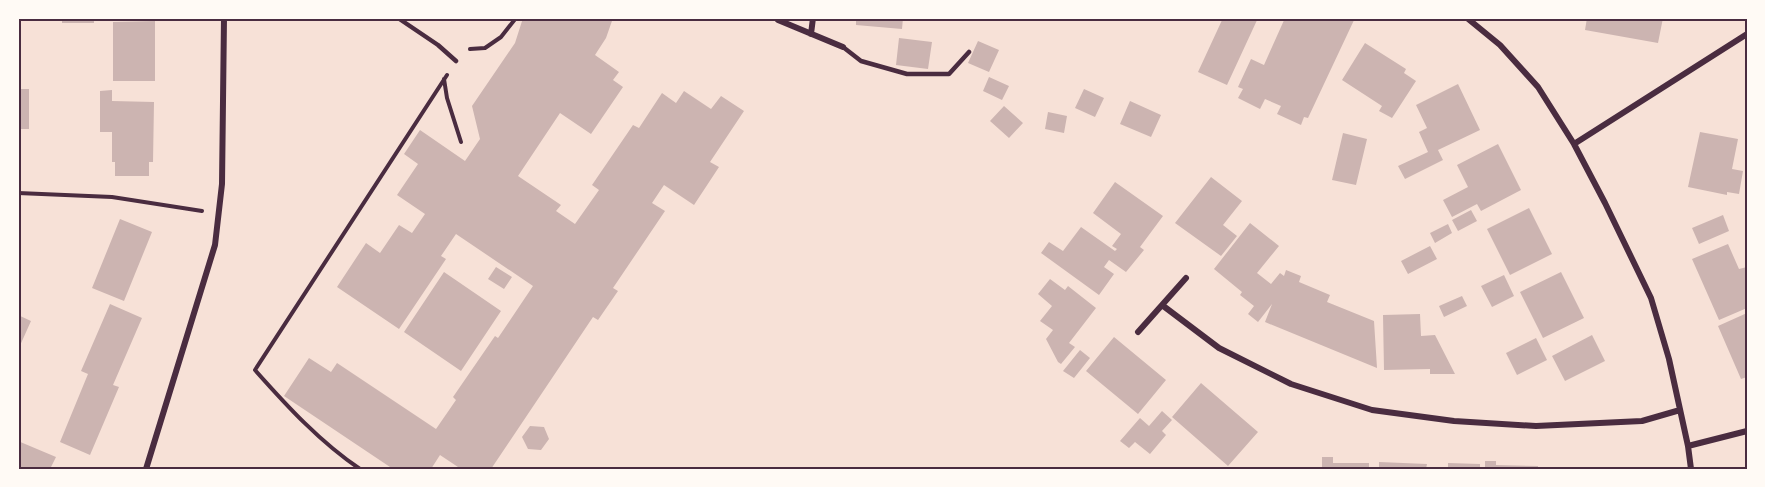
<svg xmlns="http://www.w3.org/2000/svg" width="1765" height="487" font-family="Helvetica,sans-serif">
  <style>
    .building { fill: #ccb4b1 }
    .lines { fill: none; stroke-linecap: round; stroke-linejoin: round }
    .path { stroke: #4a2c40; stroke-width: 4 }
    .service { stroke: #4a2c40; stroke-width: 4.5 }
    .minor { stroke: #4a2c40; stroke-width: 6 }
    .neatline { fill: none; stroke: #4a2c40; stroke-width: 2 }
  </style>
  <rect width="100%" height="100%" fill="#f7e1d7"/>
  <path class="building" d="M62,18H94V23H62Z
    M523,18H613L606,38L595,55L619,72L613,80L623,87L591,134L560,113L518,176L561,205L556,211L575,224L599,190L592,185L633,125L639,128L662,93L676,103L684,91L711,109L721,96L744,111L710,162L719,167L694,205L664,185L652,203L665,211L613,288L618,291L598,320L593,317L491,469H461L440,455L431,469H393L284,396L309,358L331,372L337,363L436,429L456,400L453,397L495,336L498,338L533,286L456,234L441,256L446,259L399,329L337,287L366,243L380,253L399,225L412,233L425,214L397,195L418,164L404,154L420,130L465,161L480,139L472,106L515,43Z
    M856,18H903L902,29L856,25Z
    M1223,18H1258L1227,85L1198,72Z
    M1285,18H1355L1308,118L1304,117L1301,125L1277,114L1281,106L1265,99L1260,109L1238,98L1243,89L1238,87L1251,59L1264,65Z
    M1587,18H1663L1658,43L1585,30Z
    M155,21V81H113V22Z
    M899,38L932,42L928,69L896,65Z
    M978,41L999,50L989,72L968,63Z
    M1365,43L1406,69L1404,73L1416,81L1392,118L1379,111L1382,106L1342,80Z
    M989,77L1009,86L1002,100L983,91Z
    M1458,84L1480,130L1438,150L1443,160L1405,179L1398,166L1428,152L1419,132L1427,128L1416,105Z
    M18,89H29V129H18Z
    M1084,89L1104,98L1095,117L1075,108Z
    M112,90V101L154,102L153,162H149V176H115V162H112V132H100V91Z
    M1130,101L1161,115L1151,137L1120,124Z
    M1004,106L1023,123L1009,138L990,121Z
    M1048,112L1067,116L1064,133L1045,129Z
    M1700,132L1738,139L1732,169L1743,171L1739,194L1727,192V195L1688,187Z
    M1343,133L1367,139L1356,185L1332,180Z
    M1498,144L1521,190L1481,211L1477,204L1452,217L1443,200L1468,187L1457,165Z
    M1211,177L1242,201L1223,225L1237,236L1221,256L1175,223Z
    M1115,182L1163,216L1140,247L1144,250L1126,272L1109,260L1104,267L1114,274L1099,295L1041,253L1049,242L1063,251L1081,227L1115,251L1117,249L1112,246L1121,234L1093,213Z
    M1529,208L1552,254L1510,275L1487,229Z
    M1471,210L1477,221L1458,231L1452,220Z
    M1723,215L1729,231L1699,244L1692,228Z
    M120,219L152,232L124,301L92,288Z
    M1250,223L1279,246L1257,273L1271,284L1280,273L1284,276L1286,270L1301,276L1299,282L1330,295L1327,302L1374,321L1377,368L1265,322L1272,304L1258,322L1248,314L1254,306L1240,295L1242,292L1214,269Z
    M1448,224L1452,233L1435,243L1430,233Z
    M1728,244L1739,269L1747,267V285L1745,286L1747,308L1719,320L1692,259Z
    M1430,246L1437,259L1408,274L1401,261Z
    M496,267L512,277L504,289L488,279Z
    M444,272L501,311L461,371L404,332Z
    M1561,272L1584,318L1543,338L1520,292Z
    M1504,275L1514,296L1492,307L1481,286Z
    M1050,279L1065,290L1068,286L1096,308L1069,343L1075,347L1061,364L1058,362L1046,339L1053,330L1040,321L1052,306L1038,294Z
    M1462,296L1467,306L1444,317L1439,306Z
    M110,304L142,318L113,385L119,387L90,455L60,442L88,374L81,371Z
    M1747,313V377L1741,379L1718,326Z
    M1420,314L1421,336L1435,335L1455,374H1430V369L1384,370L1383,315Z
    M18,315L31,321L18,350Z
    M1592,335L1605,361L1565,381L1552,356Z
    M1114,337L1166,380L1138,414L1086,371Z
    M1536,338L1547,360L1517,375L1506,353Z
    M1080,350L1090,358L1074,378L1063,371Z
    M1201,383L1258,432L1228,466L1172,417Z
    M1162,411L1172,420L1162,431L1166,435L1150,454L1135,442L1129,448L1120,441L1140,418L1149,426Z
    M530,426L544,427L549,439L541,450L528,449L522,437Z
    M18,441L56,457L50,469H18Z
    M1322,457H1333V463H1369V469H1322Z
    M1485,461H1496V465L1538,466V469H1485Z
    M1379,462L1427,464L1426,469H1379Z
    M1448,463L1480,464V469H1448Z"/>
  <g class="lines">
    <path class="path" d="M470,49L485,48L501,37L516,18
      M444,79L447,98L461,142
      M18,193L112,197L202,211
      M360,469C320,442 287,406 255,370L447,75"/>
    <path class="service" d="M398,18L438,45L456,61
      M843,47L861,61L907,74H949L969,52"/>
    <path class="minor" d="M1467,18L1500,45L1538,87L1574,144L1605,203L1651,298L1669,359L1688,446L1691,469
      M778,20L843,47
      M811,34L813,18
      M1574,144L1747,34
      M1162,305L1219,348L1291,384L1372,410L1454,421L1536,426L1642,421L1680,410
      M1138,332L1186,278
      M1688,446L1747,431
      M146,469L215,245L222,184L224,18"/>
  </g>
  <rect width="1765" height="487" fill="none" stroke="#fffaf5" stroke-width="39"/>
  <rect x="20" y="20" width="1726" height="448" class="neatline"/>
</svg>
